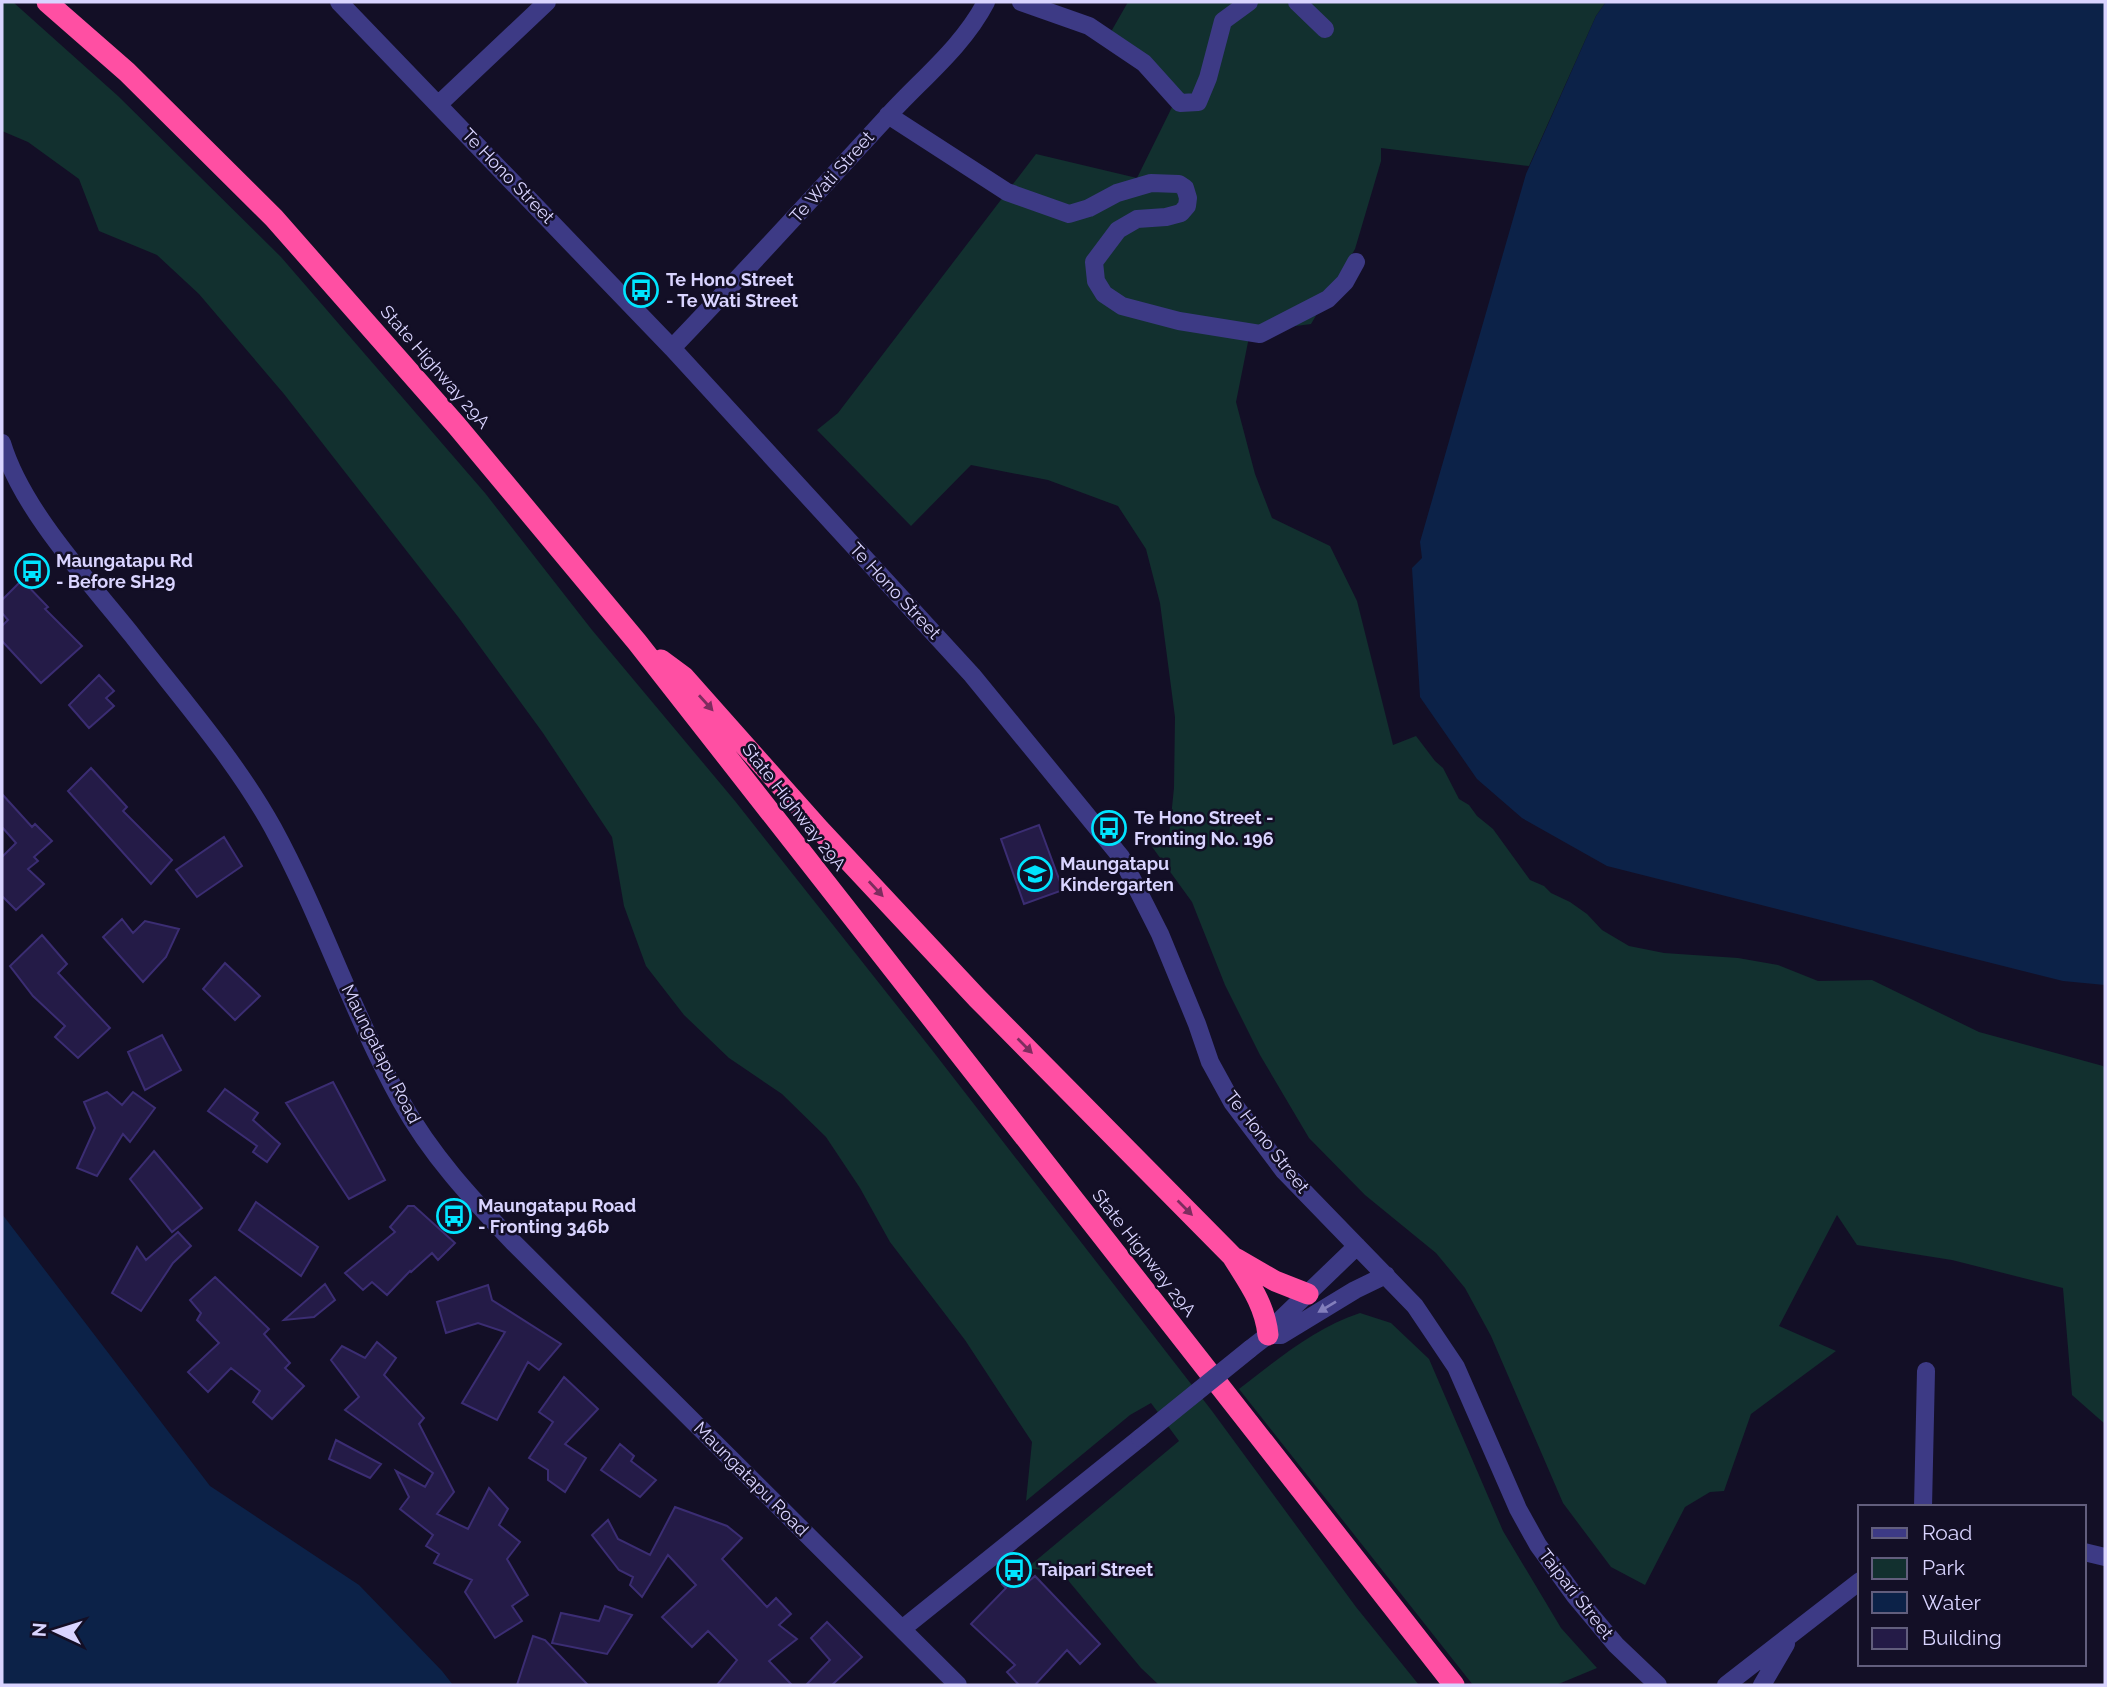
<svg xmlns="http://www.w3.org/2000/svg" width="2107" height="1687" font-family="Raleway,sans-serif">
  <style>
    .green { fill: #12302f }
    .water { fill: #0c2248 }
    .building { fill: #241b47; stroke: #3b2d73; stroke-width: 2 }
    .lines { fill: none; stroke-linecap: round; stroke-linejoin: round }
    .minor { stroke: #3d3a85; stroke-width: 18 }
    .highway { stroke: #ff4fa3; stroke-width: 21 }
    .minor-bridge { stroke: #3d3a85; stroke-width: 18 }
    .oneway { fill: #7d2c5e }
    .oneway2 { fill: #837fbc }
    .labels { text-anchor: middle; stroke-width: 5; stroke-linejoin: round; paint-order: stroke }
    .street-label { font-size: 18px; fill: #d9d4ff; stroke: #130f26 }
    .poi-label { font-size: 18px; font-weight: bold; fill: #d9d4ff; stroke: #130f26; text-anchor: start }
  </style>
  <rect width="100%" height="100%" fill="#130f26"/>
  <path class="green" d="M2,2H13L118,96L281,257L485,493L592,630L735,801L932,1050L1212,1411L1356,1607L1419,1685H1159L1141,1668L1062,1573L1027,1568L1179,1441L1151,1403L1130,1415L1026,1501L1032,1442L965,1340L890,1242L860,1188L826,1137L782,1094L729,1058L684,1015L646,966L624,906L612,837L543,733L459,618L284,394L199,294L157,255L99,231L79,179L28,142L2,131Z
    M1128,2H1606L1596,16L1529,166L1381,148V161L1355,249L1311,324L1250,332L1236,402L1255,474L1272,518L1330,546L1357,601L1393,745L1416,736L1435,761L1443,768L1459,799L1469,805L1477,816L1493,829L1530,880L1544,886L1551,893L1570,902L1587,914L1602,930L1629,946L1664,953L1738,958L1778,965L1818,981L1872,980L1979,1032L2103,1066L2105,1069V1424L2072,1395L2063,1288L1952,1260L1857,1245L1837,1215L1779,1326L1836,1351L1751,1414L1724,1491L1710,1492L1685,1507L1645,1585L1611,1567L1563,1503L1491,1336L1465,1288L1436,1253L1365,1195L1309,1138L1260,1055L1225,985L1192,902L1150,844L1169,836L1174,788L1175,717L1160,603L1146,549L1118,506L1048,480L971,465L911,526L817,430L838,413L1036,154L1137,178L1177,97L1104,44Z
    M1360,1313L1391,1323L1429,1359L1503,1531L1561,1628L1597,1668L1556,1685H1473L1239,1389C1277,1360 1314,1328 1360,1313Z"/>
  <path class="water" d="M1606,2H2105V985L2063,981L1607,866L1522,818L1477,779L1420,697L1412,568L1422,558L1420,542L1526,174L1596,16Z
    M2,1214L210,1486L359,1585L442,1671L453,1685H2Z"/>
  <path class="building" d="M22,580L48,607L45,609L82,646L41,683L2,641V626L8,620L2,613V600Z
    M99,675L114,691L106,698L114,706L89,728L69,705Z
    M91,768L127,807L123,811L172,860L151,884L68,791Z
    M2,794L32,827L35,824L52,841L34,857L38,861L28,869L44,884L16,910L2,896V857L16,843L2,827Z
    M1039,825L1063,890L1024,904L1001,839Z
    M224,837L242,866L197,897L176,870Z
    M122,919L133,933L145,921L179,929L166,957L143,982L103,937Z
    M42,935L67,964L58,973L110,1028L78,1058L55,1037L65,1026L33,996L10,966Z
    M225,963L260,996L235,1020L203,989Z
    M162,1035L181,1070L145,1090L128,1052Z
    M333,1082L385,1180L349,1199L286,1103Z
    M225,1089L258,1113L253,1120L280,1144L267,1162L253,1152L257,1146L208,1111Z
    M107,1092L122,1105L133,1092L155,1108L130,1142L123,1134L97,1176L77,1168L95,1128L84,1102Z
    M154,1151L202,1208L172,1232L130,1179Z
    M256,1202L318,1247L301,1276L239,1230Z
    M408,1206H414L455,1243L438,1260L432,1253L411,1272L410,1271L387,1295L372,1282L363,1290L345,1273L395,1232L390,1227Z
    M178,1232L191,1246L173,1263L141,1311L112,1293L137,1247L146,1260Z
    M215,1277L269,1329L264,1334L290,1363L285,1368L304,1386L272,1419L253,1402L260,1391L231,1368L208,1392L188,1372L219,1343L197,1320L201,1313L190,1300Z
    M325,1284L335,1300L314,1317L284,1320Z
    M488,1285L492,1300L561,1344L539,1370L528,1362L497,1420L462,1403L505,1332L478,1323L446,1333L437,1302Z
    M377,1342L396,1358L384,1375L424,1418L419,1424L454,1492L437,1514L468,1529L489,1488L508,1509L499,1525L520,1542L507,1559L528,1595L512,1606L522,1621L495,1638L465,1592L472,1580L434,1563L439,1554L426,1546L433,1535L400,1509L409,1497L396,1471L425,1487L433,1473L345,1410L359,1397L331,1360L342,1346L365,1358Z
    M564,1377L598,1409L565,1444L586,1458L565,1492L548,1480V1470L529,1458L553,1422L539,1412Z
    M336,1440L381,1464L370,1478L329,1459Z
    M620,1444L634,1456L631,1461L656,1480L640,1497L601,1470Z
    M675,1507L727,1526L742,1538L722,1559L767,1607L776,1598L791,1614L779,1625L797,1639L769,1661L792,1685H717L737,1660L708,1631L692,1647L662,1617L696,1585L668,1555L642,1597L630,1585L633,1577L619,1570L592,1535L608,1520L618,1539L650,1555Z
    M1016,1570L1028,1582L1035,1576L1100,1644L1080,1664L1067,1650L1035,1685H1019L1007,1672L1015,1665L971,1624L1006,1588L1002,1584Z
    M605,1606L632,1615L607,1654L552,1643L561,1613L599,1621Z
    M827,1622L862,1657L832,1685H806L830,1660L811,1638Z
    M533,1636L545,1640L588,1685H517Z"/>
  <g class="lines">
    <path class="minor" d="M339,2L672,348L972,675L1121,857L1160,934L1197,1024L1210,1062L1232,1102L1284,1171L1415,1306L1456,1367L1518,1509L1538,1545L1575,1596L1616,1645L1658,1685
      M1021,2L1089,26L1144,63L1180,103L1198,102L1208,78L1223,21L1249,2
      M1297,2L1325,29
      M439,104L547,2
      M888,115L1007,192L1069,214L1089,208L1117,193L1151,183L1179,184L1185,188L1188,198L1187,206L1181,213L1166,217L1137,219L1118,230L1094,262L1096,281L1104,294L1122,306L1179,321L1260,334L1328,299L1345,282L1356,262
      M672,348C744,273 815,195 886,118C920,80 962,48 986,2
      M2,443C22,510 88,580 132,635C180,697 234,758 273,828C321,916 352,1013 401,1101C431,1155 471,1198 513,1242L958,1685
      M1268,1335H1281L1355,1290L1386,1275
      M1250,1349L1268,1335L1276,1324L1357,1246
      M1923,1507L1926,1371
      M2084,1552L2105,1557
      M902,1629L1140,1438
      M1726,1685L1860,1581
      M1762,1685L1786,1644"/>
    <path class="highway" d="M47,2L127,72L274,218L457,426L637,642L1454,1685
      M661,660L684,677L820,830L977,998L1232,1256C1248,1282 1265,1304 1268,1335
      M1237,1259L1275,1281L1308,1294"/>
    <path class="minor-bridge" d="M1140,1438L1250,1349"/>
  </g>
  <defs><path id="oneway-solid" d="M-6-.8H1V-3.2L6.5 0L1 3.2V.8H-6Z" transform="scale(1.75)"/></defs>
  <g class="oneway">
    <use href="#oneway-solid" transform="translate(706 703) rotate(48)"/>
    <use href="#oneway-solid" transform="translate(876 889) rotate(47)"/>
    <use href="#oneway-solid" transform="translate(1025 1046) rotate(45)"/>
    <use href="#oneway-solid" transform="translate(1185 1208) rotate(45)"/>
  </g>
  <use class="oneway2" href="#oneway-solid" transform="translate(1327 1307) rotate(149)"/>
  <defs>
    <g id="bus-ring" transform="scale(1.75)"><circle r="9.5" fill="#130f26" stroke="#00e5ff" stroke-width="1.5"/><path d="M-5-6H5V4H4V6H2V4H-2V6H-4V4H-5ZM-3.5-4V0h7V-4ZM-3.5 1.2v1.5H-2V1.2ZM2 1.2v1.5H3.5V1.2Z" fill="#00e5ff"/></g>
    <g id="school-ring" transform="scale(1.75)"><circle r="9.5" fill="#130f26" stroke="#00e5ff" stroke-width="1.5"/><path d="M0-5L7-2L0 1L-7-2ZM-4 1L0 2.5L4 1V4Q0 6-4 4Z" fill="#00e5ff"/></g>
  </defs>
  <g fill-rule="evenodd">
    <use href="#bus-ring" x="641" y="290"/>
    <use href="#bus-ring" x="32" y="571"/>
    <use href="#bus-ring" x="1109" y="828"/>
    <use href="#school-ring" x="1035" y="874"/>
    <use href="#bus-ring" x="454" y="1216"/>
    <use href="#bus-ring" x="1014" y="1570"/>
  </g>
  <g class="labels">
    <g class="street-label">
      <text transform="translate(508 176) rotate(46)" y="6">Te Hono Street</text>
      <text transform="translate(832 177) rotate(-48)" y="6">Te Wati Street</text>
      <text transform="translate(435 367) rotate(49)" y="6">State Highway 29A</text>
      <text transform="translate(895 591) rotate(47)" y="6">Te Hono Street</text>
      <text transform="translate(794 807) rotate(52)" y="6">State Highway 29A</text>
      <text transform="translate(381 1054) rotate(63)" y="6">Maungatapu Road</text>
      <text transform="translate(1267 1142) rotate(52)" y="6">Te Hono Street</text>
      <text transform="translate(1144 1253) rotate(52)" y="6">State Highway 29A</text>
      <text transform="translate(751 1479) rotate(45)" y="6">Maungatapu Road</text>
      <text transform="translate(1576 1594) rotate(52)" y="6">Taipari Street</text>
    </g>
    <g class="poi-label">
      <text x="666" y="286">Te Hono Street<tspan x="666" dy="21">- Te Wati Street</tspan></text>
      <text x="56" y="567">Maungatapu Rd<tspan x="56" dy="21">- Before SH29</tspan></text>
      <text x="1134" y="824">Te Hono Street -<tspan x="1134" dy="21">Fronting No. 196</tspan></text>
      <text x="1060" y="870">Maungatapu<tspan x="1060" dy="21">Kindergarten</tspan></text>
      <text x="478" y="1212">Maungatapu Road<tspan x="478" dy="21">- Fronting 346b</tspan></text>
      <text x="1038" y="1576">Taipari Street</text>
    </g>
  </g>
  <rect width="2107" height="1687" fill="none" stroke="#d9d4ff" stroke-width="7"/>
  <rect x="1858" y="1505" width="228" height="161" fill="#130f26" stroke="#625e7d" stroke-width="2"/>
  <rect x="1872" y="1528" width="35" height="10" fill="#3d3a85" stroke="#625e7d" stroke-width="2"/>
  <text x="1922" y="1540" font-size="21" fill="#d9d4ff">Road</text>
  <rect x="1872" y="1558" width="35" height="21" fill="#12302f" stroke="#625e7d" stroke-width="2"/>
  <text x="1922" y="1575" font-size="21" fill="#d9d4ff">Park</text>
  <rect x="1872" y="1592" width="35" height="21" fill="#0c2248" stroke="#625e7d" stroke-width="2"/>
  <text x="1922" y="1610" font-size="21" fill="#d9d4ff">Water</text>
  <rect x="1872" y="1628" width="35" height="21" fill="#241b47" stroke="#625e7d" stroke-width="2"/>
  <text x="1922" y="1645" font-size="21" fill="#d9d4ff">Building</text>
  <g transform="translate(56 1631) rotate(274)" stroke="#130f26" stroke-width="5" paint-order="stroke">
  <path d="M0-5L12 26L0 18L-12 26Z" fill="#d9d4ff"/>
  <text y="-10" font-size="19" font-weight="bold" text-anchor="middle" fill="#d9d4ff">N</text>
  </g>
</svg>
